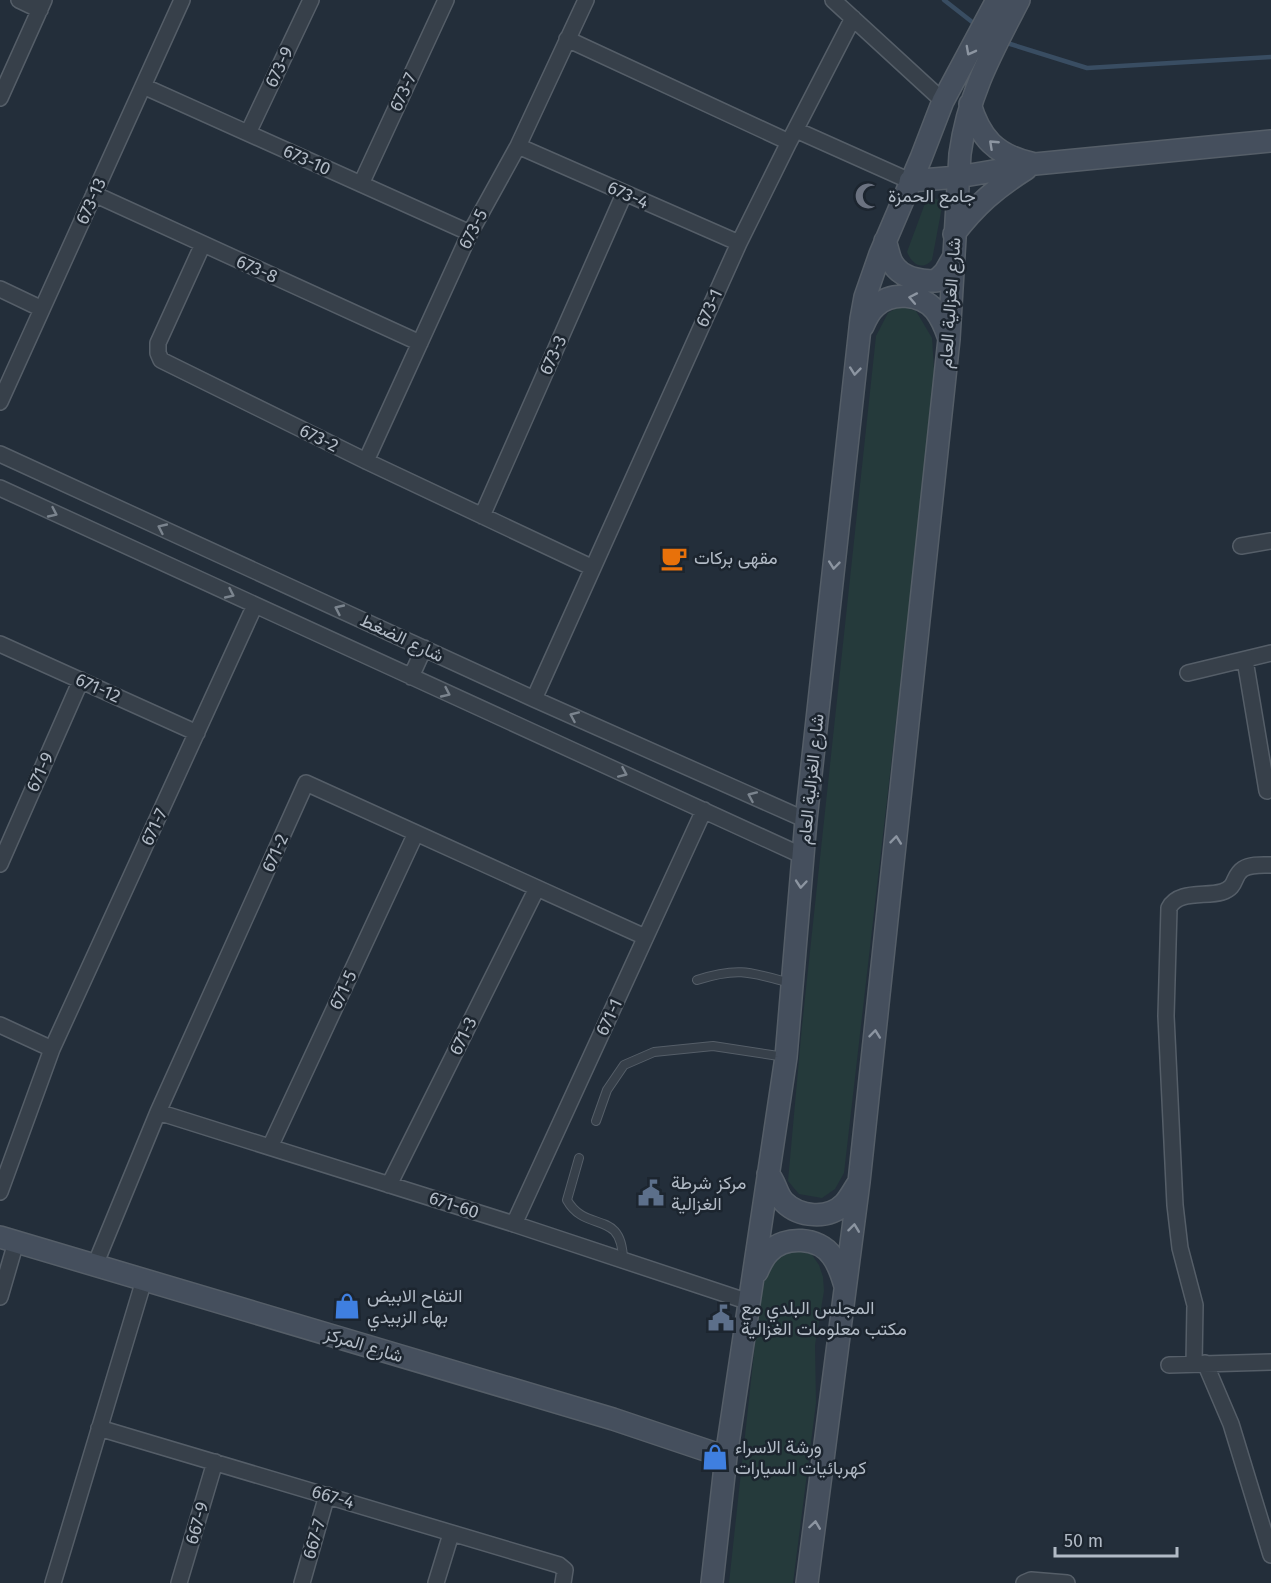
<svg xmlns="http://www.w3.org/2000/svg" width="1271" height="1583" font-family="'Fira Sans',Vazirmatn,sans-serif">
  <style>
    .green { fill: #253a3b }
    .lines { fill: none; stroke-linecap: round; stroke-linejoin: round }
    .stream { stroke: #394d62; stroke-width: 4.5 }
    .lane-casing { stroke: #555e68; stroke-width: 10 }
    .street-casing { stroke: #555e68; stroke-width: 18 }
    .secondary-casing { stroke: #555e68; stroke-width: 24 }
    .lane { stroke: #37404a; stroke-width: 8 }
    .street { stroke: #37404a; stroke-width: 15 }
    .secondary { stroke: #454f5d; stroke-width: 21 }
    .oneway { stroke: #8c95a1 }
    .oneway2 { stroke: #7b848e }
    .labels { text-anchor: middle; stroke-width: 5; stroke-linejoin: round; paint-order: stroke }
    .street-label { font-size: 18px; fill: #b2bbc6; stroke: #1c252f }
    .poi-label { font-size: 18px; fill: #b2bbc6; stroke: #1c252f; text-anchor: start }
  </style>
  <rect width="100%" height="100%" fill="#232e3a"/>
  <path class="green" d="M933,197L940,201L942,207L932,260C922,271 912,264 907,252L927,198Z
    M900,306L916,311L932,338L935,383L844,1173L835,1189L822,1198L799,1194L788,1181L802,1026L876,336L888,313Z
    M787,1245L810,1252L819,1265L823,1277L824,1291L815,1345L816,1403L793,1583H729L763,1270Z"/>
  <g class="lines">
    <path class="stream" d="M944,0L976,25
      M1007,43L1087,68L1271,57"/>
    <g class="lane-casing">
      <path id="lane" d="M697,980C738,967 750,972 790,983
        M596,1121L607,1090L624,1065L654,1052L713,1046L785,1057
        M579,1158L567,1200C586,1234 622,1208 623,1260"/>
    </g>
    <g class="street-casing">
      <path id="street" d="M19,0L40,10
        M833,0L943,101
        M143,86L470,233
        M0,98L44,0
        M796,130L910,181
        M248,133L311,0
        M789,142L853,18
        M518,146L739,243
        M361,184L446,0
        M94,194L420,343
        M203,244L158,343V353L161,360L366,461L593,568
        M0,289L42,309
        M0,402L182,0
        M0,454L534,699L806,820
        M366,461L470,233L518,146L586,0
        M0,488L803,856
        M482,516L624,194
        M1241,546L1271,541
        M0,644L197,733
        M1245,660L1267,791
        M1188,673L1271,653
        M411,677L424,648
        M534,699L739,243L789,142L567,39
        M0,864L81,680
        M0,1025L52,1049
        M158,1112L514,1224L749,1302
        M270,1147L416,833
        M389,1185L537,888
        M0,1192L52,1049L255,605
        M514,1224L704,810
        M95,1265L158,1112L306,783L645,937
        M0,1297L16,1242
        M1205,1363L1231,1424L1271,1555
        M1194,1364L1195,1305L1180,1248L1175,1205L1166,1016L1169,908C1178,890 1205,897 1222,892C1238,887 1232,876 1243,869C1251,864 1262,865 1271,865
        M1169,1365L1271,1362
        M99,1428L559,1565L565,1570L563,1583
        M53,1583L144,1280
        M179,1583L215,1462
        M302,1583L327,1495
        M436,1583L451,1534
        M1024,1583L1031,1580L1067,1583"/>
    </g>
    <g class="secondary-casing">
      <path id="secondary" d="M970,104C980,138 996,155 1031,163
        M910,181L958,177L1035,164L1271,141
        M954,234C976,205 996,188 1026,169
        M885,241C888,248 889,258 893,264C902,279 921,281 936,281L945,272L953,258
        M863,326C866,319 870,311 876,306C892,291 921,294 935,310C941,318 945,327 948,336
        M768,1174C776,1182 776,1194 784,1202C799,1217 828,1220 844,1204C849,1199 853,1191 857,1185
        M0,1237L613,1419L726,1457
        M757,1272C760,1265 764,1257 769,1252C785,1235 819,1237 832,1256C839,1265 842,1276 845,1286
        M712,1583L726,1457L786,1057L806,820L861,319L865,297L880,254L921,158L943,101L997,0
        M807,1583L859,1182L949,339L960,154C968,94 992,52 1019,0"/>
    </g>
    <use href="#lane" class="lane"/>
    <use href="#street" class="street"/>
    <use href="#secondary" class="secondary"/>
  </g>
  <defs><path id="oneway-chevron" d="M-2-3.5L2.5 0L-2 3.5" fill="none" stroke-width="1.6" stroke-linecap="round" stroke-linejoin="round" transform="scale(1.5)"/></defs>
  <g class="oneway">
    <use href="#oneway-chevron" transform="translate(970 51) rotate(118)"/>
    <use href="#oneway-chevron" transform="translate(993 144) rotate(-137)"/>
    <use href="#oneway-chevron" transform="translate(913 298) rotate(-169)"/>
    <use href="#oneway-chevron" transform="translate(855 371) rotate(96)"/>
    <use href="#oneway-chevron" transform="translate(834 565) rotate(96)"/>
    <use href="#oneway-chevron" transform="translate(896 840) rotate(-84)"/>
    <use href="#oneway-chevron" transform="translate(801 884) rotate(95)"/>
    <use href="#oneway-chevron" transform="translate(875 1034) rotate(-84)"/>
    <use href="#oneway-chevron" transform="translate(854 1228) rotate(-83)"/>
    <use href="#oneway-chevron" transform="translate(815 1525) rotate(-82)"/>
  </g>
  <g class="oneway2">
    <use href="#oneway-chevron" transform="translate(53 513) rotate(25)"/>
    <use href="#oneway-chevron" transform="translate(162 528) rotate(-155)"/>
    <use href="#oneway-chevron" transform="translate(230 594) rotate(25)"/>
    <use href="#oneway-chevron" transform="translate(339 609) rotate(-155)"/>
    <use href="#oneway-chevron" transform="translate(446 693) rotate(25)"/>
    <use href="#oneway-chevron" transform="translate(574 716) rotate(-156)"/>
    <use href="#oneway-chevron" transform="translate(623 773) rotate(24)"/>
    <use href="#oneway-chevron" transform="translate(752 796) rotate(-156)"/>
  </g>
  <defs>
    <g id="mosque-bare" transform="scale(2.07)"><path d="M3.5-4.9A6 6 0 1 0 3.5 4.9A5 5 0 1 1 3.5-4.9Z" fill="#6b7280" stroke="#1c252f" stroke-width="2.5" paint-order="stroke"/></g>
    <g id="cafe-bare" transform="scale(2.07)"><path d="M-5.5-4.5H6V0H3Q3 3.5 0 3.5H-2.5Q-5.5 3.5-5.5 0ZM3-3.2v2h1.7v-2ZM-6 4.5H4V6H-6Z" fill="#e8710a" stroke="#1c252f" stroke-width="2.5" paint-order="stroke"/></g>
    <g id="civic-bare" transform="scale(2.07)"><path d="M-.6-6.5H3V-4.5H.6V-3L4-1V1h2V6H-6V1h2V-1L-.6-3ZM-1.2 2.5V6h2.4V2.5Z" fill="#5c6f8a" stroke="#1c252f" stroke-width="2.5" paint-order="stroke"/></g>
    <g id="shop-bare" transform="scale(2.07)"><path d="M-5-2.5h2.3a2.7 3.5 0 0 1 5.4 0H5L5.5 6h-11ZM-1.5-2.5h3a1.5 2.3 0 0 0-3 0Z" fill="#3f7fe0" stroke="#1c252f" stroke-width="2.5" paint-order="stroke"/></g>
  </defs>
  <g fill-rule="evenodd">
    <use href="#mosque-bare" x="868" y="196"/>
    <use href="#cafe-bare" x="674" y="558"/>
    <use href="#civic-bare" x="651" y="1193"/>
    <use href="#shop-bare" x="347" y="1306"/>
    <use href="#civic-bare" x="721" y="1318"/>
    <use href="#shop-bare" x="715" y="1457"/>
  </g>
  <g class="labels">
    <g class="street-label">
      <text transform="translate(279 67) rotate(-65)" y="6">673-9</text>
      <text transform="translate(403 92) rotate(-65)" y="6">673-7</text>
      <text transform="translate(307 160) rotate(24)" y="6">673-10</text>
      <text transform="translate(628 195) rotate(24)" y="6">673-4</text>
      <text transform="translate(91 201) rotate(-66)" y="6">673-13</text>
      <text transform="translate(473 229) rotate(-63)" y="6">673-5</text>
      <text transform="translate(257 269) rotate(24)" y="6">673-8</text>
      <text transform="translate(950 303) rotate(-86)" y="6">شارع الغزالية العام</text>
      <text transform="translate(709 308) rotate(-66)" y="6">673-1</text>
      <text transform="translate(553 355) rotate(-66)" y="6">673-3</text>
      <text transform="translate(319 438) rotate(26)" y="6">673-2</text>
      <text transform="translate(402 638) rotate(25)" y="6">شارع الضغط</text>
      <text transform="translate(98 688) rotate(24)" y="6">671-12</text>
      <text transform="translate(40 772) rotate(-66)" y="6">671-9</text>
      <text transform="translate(811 779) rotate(-84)" y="6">شارع الغزالية العام</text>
      <text transform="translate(154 827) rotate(-65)" y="6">671-7</text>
      <text transform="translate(275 853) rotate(-66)" y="6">671-2</text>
      <text transform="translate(343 990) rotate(-65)" y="6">671-5</text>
      <text transform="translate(609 1017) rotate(-65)" y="6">671-1</text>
      <text transform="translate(463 1036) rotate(-64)" y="6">671-3</text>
      <text transform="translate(454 1205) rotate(18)" y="6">671-60</text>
      <text transform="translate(364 1345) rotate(17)" y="6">شارع المركز</text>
      <text transform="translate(333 1497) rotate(17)" y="6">667-4</text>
      <text transform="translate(197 1523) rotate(-74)" y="6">667-9</text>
      <text transform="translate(314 1539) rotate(-74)" y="6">667-7</text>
    </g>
    <g class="poi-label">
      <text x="888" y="202">جامع الحمزة</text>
      <text x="694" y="564">مقهى بركات</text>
      <text x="671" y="1189">مركز شرطة<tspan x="671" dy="21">الغزالية</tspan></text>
      <text x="367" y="1302">التفاح الابيض<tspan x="367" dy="21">بهاء الزبيدي</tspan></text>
      <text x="741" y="1314">المجلس البلدي مع<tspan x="741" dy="21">مكتب معلومات الغزالية</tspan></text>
      <text x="735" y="1453">ورشة الاسراء<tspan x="735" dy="21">كهربائيات السيارات</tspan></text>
    </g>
  </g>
  <path d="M1055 1547v9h122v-9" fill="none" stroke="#b2bbc6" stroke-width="3"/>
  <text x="1064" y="1547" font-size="18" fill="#b2bbc6" stroke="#1c252f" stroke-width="4.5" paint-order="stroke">50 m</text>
</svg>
